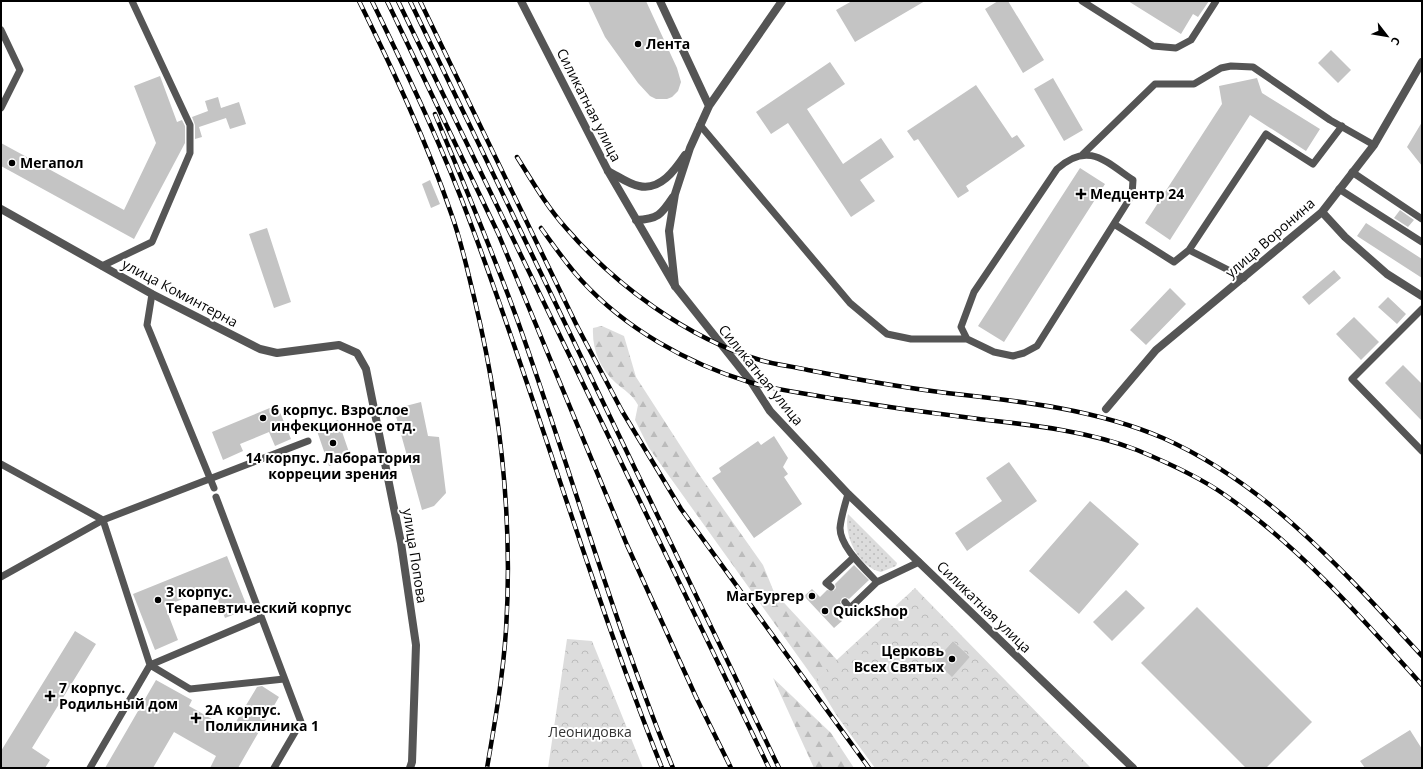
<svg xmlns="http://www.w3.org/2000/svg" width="1423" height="769" font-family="'Open Sans',sans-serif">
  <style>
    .grass { fill: url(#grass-dots) }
    .forest { fill: url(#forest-firs) }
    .park { fill: url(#park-crowns); fill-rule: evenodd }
    .building { fill: #c4c4c4 }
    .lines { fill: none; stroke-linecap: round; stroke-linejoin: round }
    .service { stroke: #555; stroke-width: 7 }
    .minor { stroke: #555; stroke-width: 8 }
    .tertiary { stroke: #555; stroke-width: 8 }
    .rail-casing { stroke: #000; stroke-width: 4.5 }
    .rail { stroke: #fff; stroke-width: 3; stroke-dasharray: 9; stroke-linecap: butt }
    .poi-dot { fill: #000; stroke: #fff; stroke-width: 1.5 }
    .labels { text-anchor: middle; stroke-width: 4; stroke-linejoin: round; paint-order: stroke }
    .poi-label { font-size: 14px; font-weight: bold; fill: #000; stroke: #fff; text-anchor: start }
    .street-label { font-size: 14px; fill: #000; stroke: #fff }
    .park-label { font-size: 14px; fill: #333; stroke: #fff }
  </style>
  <defs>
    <pattern id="grass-dots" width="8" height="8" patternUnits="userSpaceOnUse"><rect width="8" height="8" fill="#dcdcdc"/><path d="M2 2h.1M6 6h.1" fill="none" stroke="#bbb" stroke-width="1.8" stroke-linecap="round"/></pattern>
    <pattern id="forest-firs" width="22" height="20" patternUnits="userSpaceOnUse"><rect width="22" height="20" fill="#dcdcdc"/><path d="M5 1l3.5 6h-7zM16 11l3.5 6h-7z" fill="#bbb"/></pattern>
    <pattern id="park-crowns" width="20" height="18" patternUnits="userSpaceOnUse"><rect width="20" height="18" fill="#dcdcdc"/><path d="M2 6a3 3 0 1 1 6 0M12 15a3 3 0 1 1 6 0" fill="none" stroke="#bbb"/></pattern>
  </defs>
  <rect width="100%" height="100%" fill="#fff"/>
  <path class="grass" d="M848,514L897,563L896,566L881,572C858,567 843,535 848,514Z"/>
  <path class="forest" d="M602,326L624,336L636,377L698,473L763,565L774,592L838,661L815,680L649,448L635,420L638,405C632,394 625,391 616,383C600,368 592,350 593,328Z
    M773,678L831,733L854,768H814Z"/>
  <path class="park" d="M915,588L1091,768H875L837,716L815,680ZM953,641L970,657L952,676L935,661Z
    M567,639L592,641L643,768H548Z"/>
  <path class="building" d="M588,1H646L677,68L681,82L678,91L672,97L667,99H656L650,96L638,83L605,37Z
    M852,1H925L855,42L836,10Z
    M998,1H1008L1044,60L1023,73L985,9Z
    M1128,1H1209L1198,17L1193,14L1181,34Z
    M1331,50L1351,70L1338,83L1318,63Z
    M830,62L845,84L807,109L843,164L881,138L894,157L860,180L875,201L851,217L788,123L771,134L756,112Z
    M160,76L177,122L182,120L185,126V143L134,239L1,166V143L124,210L156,143L134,86Z
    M1053,78L1083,130L1064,141L1034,89Z
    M1257,78L1262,93L1320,129L1306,151L1250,115L1170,240L1145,223L1222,104L1219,86Z
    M976,85L1012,138L1017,135L1025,146L966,186L969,191L958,198L918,139L914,141L907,131Z
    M218,97L221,108L239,102L246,124L230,129L226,118L199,127L202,137L195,139V125L192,117L208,111L205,101Z
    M1422,122V166L1407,147Z
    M1080,168L1105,184L1004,342L978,326Z
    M430,180L440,204L431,208L422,184Z
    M1400,210L1414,220L1408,227L1394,218Z
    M1366,223L1422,259V278L1357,236Z
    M267,228L291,302L274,308L249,234Z
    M1334,270L1341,278L1309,305L1302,297Z
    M1170,288L1186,304L1146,345L1130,330Z
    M1388,297L1406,314L1397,324L1378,307Z
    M1354,317L1379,342L1361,360L1336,334Z
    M1403,365L1422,384V421L1385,383Z
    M421,402L428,436L439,437L446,493L434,506L422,510L394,409Z
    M277,405L291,439L275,446L269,432L240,444L243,451L223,460L212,432Z
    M338,420L351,458L329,466L316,428Z
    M774,436L788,458L783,467L788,474L784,477L802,504L754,538L712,478L721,472L719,468L758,441L761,445Z
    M1009,462L1037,501L967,551L955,533L1002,501L986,478Z
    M1090,501L1139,544L1079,614L1029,571Z
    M227,556L248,609L225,618L213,587L165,606L178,640L155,650L133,594Z
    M854,565L869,580L849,599L845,597L842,598L840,602L842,606L834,613L842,621L834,628L804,596L812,589L820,597L827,590L833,591L836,588L835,584Z
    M1126,590L1145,608L1112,641L1093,622Z
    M1197,607L1312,722L1266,768H1246L1141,663Z
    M75,631L96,644L32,748L50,760L45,768H1V751Z
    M953,641L970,657L952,677L935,661Z
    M156,680L192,700L189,706L231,730L257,687L262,686L279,697L238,768H210L216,756L174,732L153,768H105Z
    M1410,730L1422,749V768H1365L1360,761Z"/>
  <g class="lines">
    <path class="service" d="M1082,1L1153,46L1176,48L1191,40L1216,1
      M1,30L20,70L1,108
      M700,125L850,303L887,334L911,339H967L994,352L1013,356L1024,353L1037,346L1132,195L1133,180C1105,161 1088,141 1057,169L974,292L961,327L967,339
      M1082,155L1155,84H1194L1221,68L1231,66L1253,67L1330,120L1374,145
      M1352,172L1422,219
      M1339,189L1422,242
      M1114,224L1174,262L1189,250L1244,278
      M1189,250L1266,134L1313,164L1342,126
      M102,266L152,242L190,153V125L132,1
      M152,294L147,325L214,488
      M1422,309L1352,379L1422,451
      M1,464L103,520
      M848,494C845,504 841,517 840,528C840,547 865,569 877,582
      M216,497L301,722L274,768
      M1,577L103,520
      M831,587L826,583L854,557
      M845,602L850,608L877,582L919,562
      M150,665L190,689L284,679
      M150,665L261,618
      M90,768L150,665L103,520L308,441"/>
    <path class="minor" d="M660,1L709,106
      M608,171C618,176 628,184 639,186C660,191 675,170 685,155
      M1322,212L1345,237L1387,274L1422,296
      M636,220C658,219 661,215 673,197
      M675,286L669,231L675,194L690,148L709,106L782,1
      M1106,409L1156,350L1322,212L1374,145L1422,62"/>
    <path class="tertiary" d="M521,1L608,171L675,286L752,383L770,411L848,494L1133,768
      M1,209L152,294L260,349L277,353L339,345L357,353L366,369L401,543L416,645L412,762L410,768"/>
    <g class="rail-casing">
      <path id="rail" d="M359,1C393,70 426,140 451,213C461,240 467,269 474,297C500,405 513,519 506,630C503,676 495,722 487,768
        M372,1C408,75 444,150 472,227C539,406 591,590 662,768
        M387,1L498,233L627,545L696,697L731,768
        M398,1L769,768
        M410,1L779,768
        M420,1L577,326L622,411L681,509L869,768
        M435,114C463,182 492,250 517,319C570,468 613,621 673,768
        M517,157C532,181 547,207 566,228C615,285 687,338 760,360C776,365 792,366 808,370C854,379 900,387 947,393C1019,401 1095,409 1163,438C1269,485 1345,573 1422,656
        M541,228C554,246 567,265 582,281C626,329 687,363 749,382C775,390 804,393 830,398C880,406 930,413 979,419C1032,425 1088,431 1137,450C1166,462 1198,476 1225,495C1300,547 1361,617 1422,685"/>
    </g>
    <use href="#rail" class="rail"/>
  </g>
  <g class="poi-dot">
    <circle cx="638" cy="44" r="4"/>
    <circle cx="12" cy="163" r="4"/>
    <path d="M1079 188h4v4h4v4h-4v4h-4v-4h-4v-4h4z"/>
    <circle cx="263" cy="418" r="4"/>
    <circle cx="333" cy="443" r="4"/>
    <circle cx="812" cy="596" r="4"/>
    <circle cx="158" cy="600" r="4"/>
    <circle cx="825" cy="611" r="4"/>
    <circle cx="952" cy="659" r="4"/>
    <path d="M48 690h4v4h4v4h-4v4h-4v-4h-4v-4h4z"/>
    <path d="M194 712h4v4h4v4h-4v4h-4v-4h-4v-4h4z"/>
  </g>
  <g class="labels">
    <g class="poi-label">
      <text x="646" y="49">Лента</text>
      <text x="20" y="168">Мегапол</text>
      <text x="1090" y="199">Медцентр 24</text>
      <text x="271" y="415">6 корпус. Взрослое<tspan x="271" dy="16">инфекционное отд.</tspan></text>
      <text x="333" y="463" text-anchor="middle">14 корпус. Лаборатория<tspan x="333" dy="16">корреции зрения</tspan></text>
      <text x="166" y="597">3 корпус.<tspan x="166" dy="16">Терапевтический корпус</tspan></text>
      <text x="804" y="601" text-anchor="end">МагБургер</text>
      <text x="833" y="616">QuickShop</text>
      <text x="944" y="656" text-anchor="end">Церковь<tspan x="944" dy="16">Всех Святых</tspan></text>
      <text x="59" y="693">7 корпус.<tspan x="59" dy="16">Родильный дом</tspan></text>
      <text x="205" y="715">2А корпус.<tspan x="205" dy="16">Поликлиника 1</tspan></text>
    </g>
    <g class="street-label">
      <text transform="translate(589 105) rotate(63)" y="5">Силикатная улица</text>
      <text transform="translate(1270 238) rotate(-41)" y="5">улица Воронина</text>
      <text transform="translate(180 293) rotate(28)" y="5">улица Коминтерна</text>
      <text transform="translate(761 375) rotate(51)" y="5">Силикатная улица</text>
      <text transform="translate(415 556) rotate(81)" y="5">улица Попова</text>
      <text transform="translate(984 607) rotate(44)" y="5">Силикатная улица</text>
    </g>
    <g class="park-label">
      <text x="590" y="737">Леонидовка</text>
    </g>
  </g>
  <rect width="1423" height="769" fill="none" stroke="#000000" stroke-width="4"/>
  <g transform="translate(1387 36) rotate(121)" stroke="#ffffff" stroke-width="3" paint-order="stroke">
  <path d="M0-3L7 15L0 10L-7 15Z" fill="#000000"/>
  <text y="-6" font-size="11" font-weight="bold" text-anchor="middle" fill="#000000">С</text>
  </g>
</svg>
